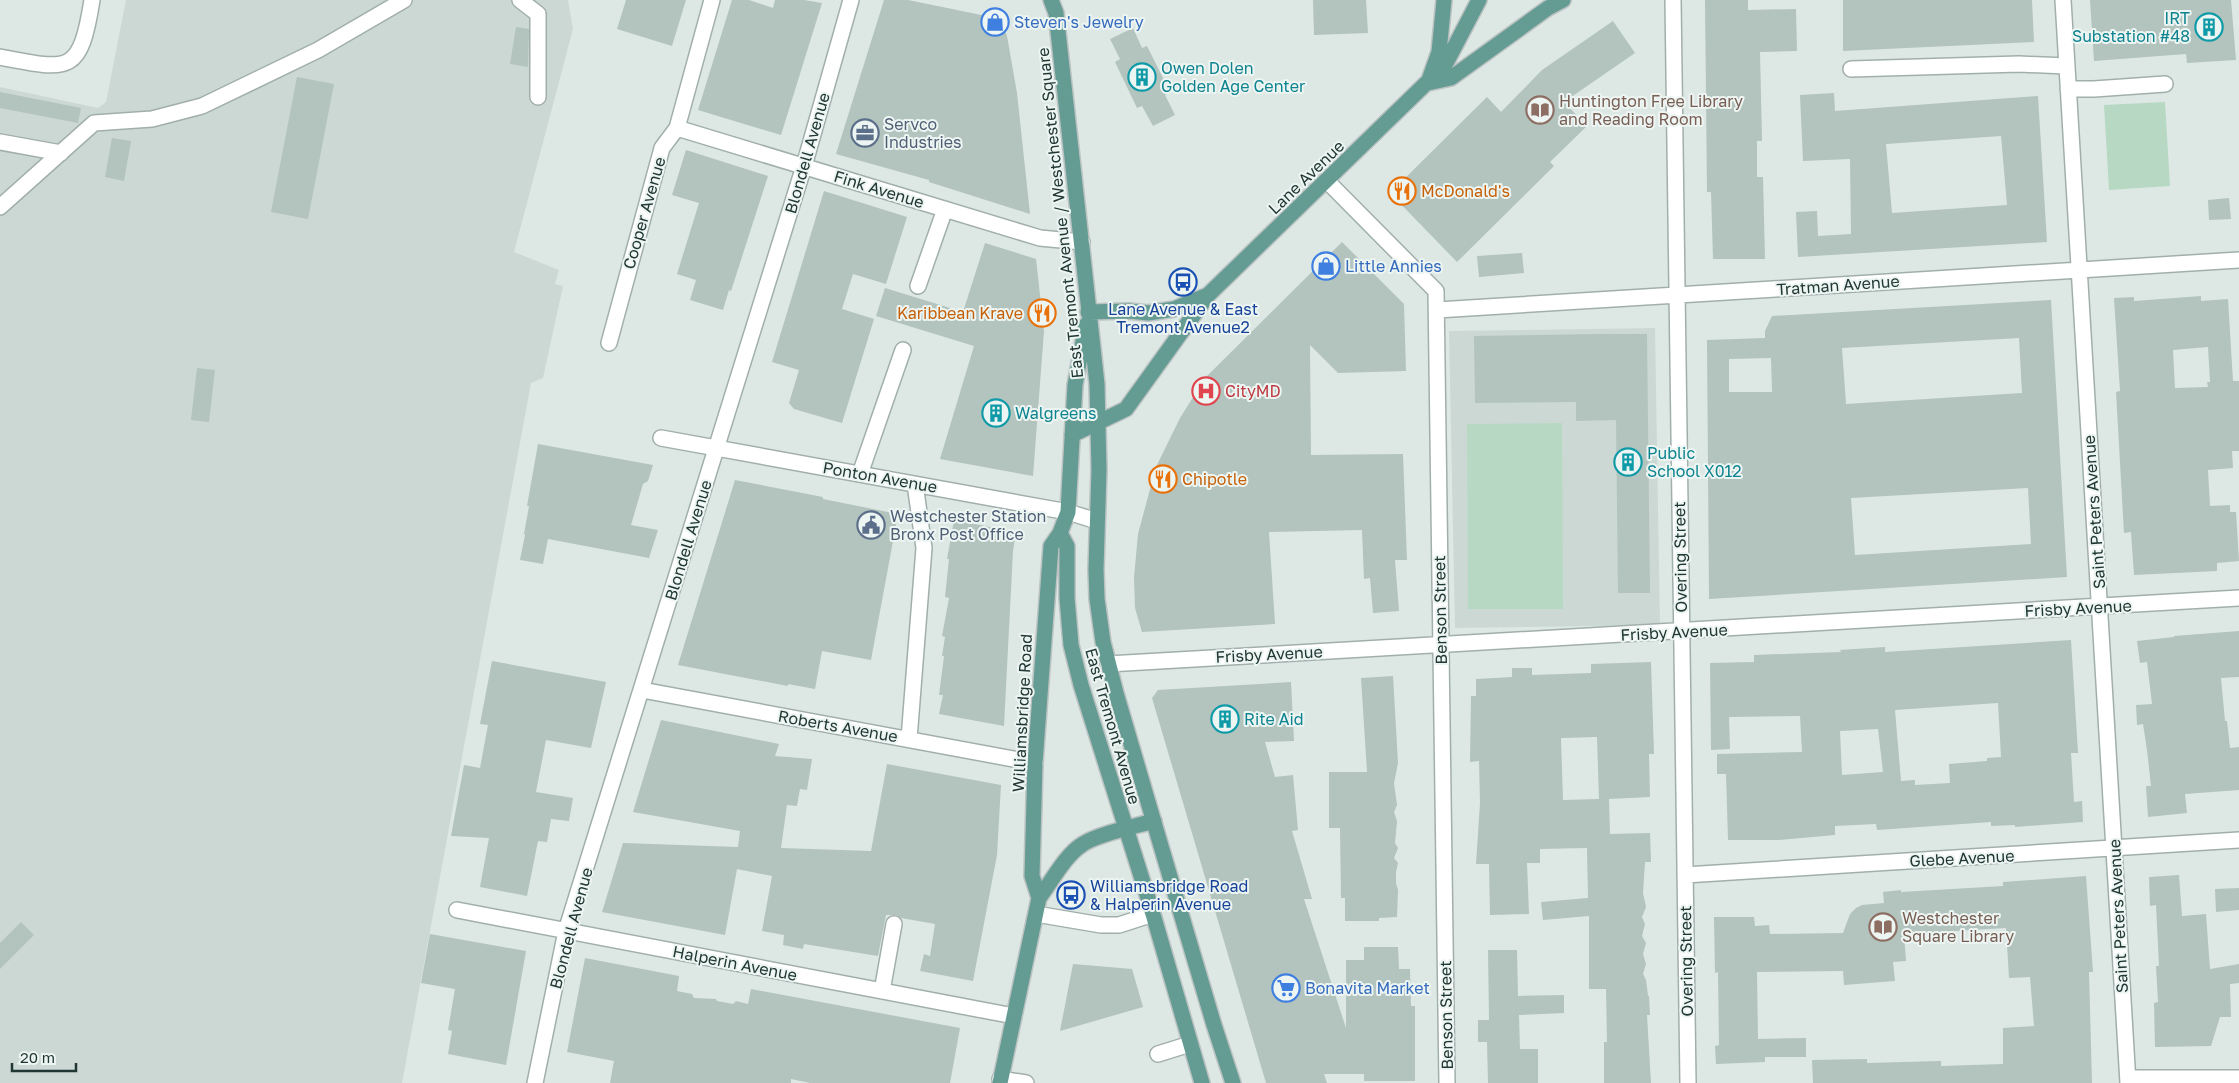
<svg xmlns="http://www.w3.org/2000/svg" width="2239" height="1083" font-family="'Golos Text',sans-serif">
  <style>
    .built { fill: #ccd8d4 }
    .green { fill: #b7d9c4 }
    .building { fill: #b3c3be; fill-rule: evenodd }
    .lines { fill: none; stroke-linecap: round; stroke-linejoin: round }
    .minor-casing { stroke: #a1afac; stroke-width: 18 }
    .major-casing { stroke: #bcc3c2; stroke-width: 18 }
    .minor { stroke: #fff; stroke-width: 15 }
    .major { stroke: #649c94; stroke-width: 15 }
    .labels { text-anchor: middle; stroke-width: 4; stroke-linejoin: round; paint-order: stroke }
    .culture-label { font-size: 16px; fill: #0d838f; stroke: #edf5f2; text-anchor: start }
    .shop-label { font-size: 16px; fill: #366cbe; stroke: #edf5f2; text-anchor: start }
    .education-label { font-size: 16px; fill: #785e54; stroke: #edf5f2; text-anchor: start }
    .service-label { font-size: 16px; fill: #4e5e75; stroke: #edf5f2; text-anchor: start }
    .street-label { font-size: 16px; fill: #203733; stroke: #edf5f2 }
    .food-label { font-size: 16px; fill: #c56008; stroke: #edf5f2; text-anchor: start }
    .transit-label { font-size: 16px; fill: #164399; stroke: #edf5f2 }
    .health-label { font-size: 16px; fill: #be3a42; stroke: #edf5f2; text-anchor: start }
  </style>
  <rect width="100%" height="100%" fill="#dde8e5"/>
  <path class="built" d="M126,0H568L573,29L514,252L559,270L555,284L563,286L543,378L531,383L402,1083H0V87L98,108L106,102Z
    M1655,328L1660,625L1455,628L1449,331Z"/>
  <path class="green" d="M2165,102L2170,186L2109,190L2104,105Z
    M1562,423L1563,609H1468L1467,424Z"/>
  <path class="building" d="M626,0H686L672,46L617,29Z
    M732,0H749L773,8L775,0H804L822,3L781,135L698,110Z
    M884,0H908L1001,19L1007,36L1017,93L1030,214L929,182V180L836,154Z
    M1313,0H1366L1368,33L1314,35Z
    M1705,0H1748V10L1796,9L1797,51L1760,52L1762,141H1757V177H1763L1765,259H1713L1711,192H1707Z
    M1843,0H2032L2034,42L1843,51Z
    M2090,0H2231L2236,60L2187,63L2186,54L2094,61Z
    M1613,21L1635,53L1564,102L1587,126L1550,162L1554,166L1457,262L1390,193L1487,97L1501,112L1542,70Z
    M516,27L529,29L528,67L510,64Z
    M1133,28L1142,48L1147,46L1170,92L1165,95L1175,115L1153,126L1142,106L1137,108L1115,62L1120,59L1110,39Z
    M297,77L334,84L308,219L271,212Z
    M0,92L81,108L78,123L0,108Z
    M1834,93L1835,111L2038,96L2047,242L1798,257L1796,212L1817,211L1818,236L1851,234L1850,159L1803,161L1800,95ZM2001,136L2007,205L1892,213L1886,144Z
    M112,138L131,141L124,181L105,177Z
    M686,150L768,176L731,291L729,290L723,310L690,300L696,280L677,274L699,203L672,195Z
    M824,191L907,217L886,284L853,274L842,309L874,319L842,423L794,409L789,403L799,370L772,362Z
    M2229,198L2231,219L2209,220L2208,200Z
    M1342,242L1404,304L1406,371L1338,373L1310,345L1311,455L1403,454L1407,560H1395L1399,611L1373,613L1370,578L1364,579L1362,530L1269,532L1275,624L1142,632L1135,608L1134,577L1138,534L1156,467L1180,418L1205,378Z
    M985,243L1036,259L1044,331L1033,476L940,459L974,346L876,316L885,288L963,312Z
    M1522,253L1524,273L1479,277L1477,256Z
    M2201,296V301L2228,299L2233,381H2239V451H2232L2233,468L2208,470L2210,506L2230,505V512H2236L2239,561L2217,563V571L2134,575L2131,532L2124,533L2116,392L2120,391L2114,298L2134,297V301ZM2208,347L2210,382H2207L2208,387L2175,388L2173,350Z
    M2051,300L2067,577L1709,599L1707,340L1765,338V331L1772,316ZM2019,338L2022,393L1846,404L1842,348ZM1771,358L1772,392H1729V359ZM2028,488L2031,544L1855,555L1851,498Z
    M1599,334H1647L1650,593H1618L1616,420L1576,421V402L1475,403L1474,336Z
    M197,368L215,370L209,422L191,420Z
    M538,444L653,465L648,481L643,484L631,525L658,530L649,558L548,539L543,564L520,560L525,535L524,534L529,506H527Z
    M735,480L823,497V499L898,514L871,660L822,651L815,689L788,684V686L678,665Z
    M954,520L1016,532L1013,551L1004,726L939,714L943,695H939L944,656H942L945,637L942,636L949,598L945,597L949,559H947Z
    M2239,631V677L2221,678L2225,721H2227L2230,748L2239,747V790L2185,794L2187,813L2148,817L2146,786H2151L2147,750L2143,724L2137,725L2136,705L2152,704L2147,662L2140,663L2137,641L2174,637V636Z
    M2071,640L2078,753H2071L2074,802L2082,801L2083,822L2015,827V825L1991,826V822L1877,830L1876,824L1835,826V835L1779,840H1728L1726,774H1717V754L1802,752L1800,716L1729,717L1730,749L1711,750L1710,663L1754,662V655L1841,652L1840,650L1885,647V652ZM1998,703L2001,757L1987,758V761L1949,764L1950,783L1915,785V780L1901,781L1895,710ZM1878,729L1883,772L1842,775L1840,731Z
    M492,661L606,682L591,748L546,740L536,792L573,798L569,821L551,819L547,842L538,841L527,896L480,887L489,838L451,836L464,765L480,768L488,725L480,724Z
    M1651,662L1654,754H1649L1650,797L1609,799L1610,834L1650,833L1651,862H1645L1643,893L1646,907L1642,917L1645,924L1642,936L1646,943L1643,954L1646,964L1643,974L1646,980L1648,996H1649L1650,1015H1647L1651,1083H1604V1042H1607L1606,989H1589V916L1543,920L1541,902L1588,898L1587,848L1540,849V863H1527L1529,914L1490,915L1489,864H1476L1480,803L1479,761L1470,762L1471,696H1476V679L1512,677V668H1532V675L1591,673V664ZM1597,737L1599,799L1563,800L1561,738Z
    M1393,676L1398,763L1394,783L1397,805L1394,812L1397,821L1395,843L1398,848L1394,858L1398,863L1396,872V883L1398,890L1397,917L1379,918V921H1345V898H1341L1340,828H1329V772H1367L1361,678Z
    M1291,682L1294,741L1265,742L1275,777L1293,775L1298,830L1292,831L1312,899H1304L1346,1028V960H1364V947H1398L1399,969H1410L1411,1006H1415V1081H1364V1074H1324L1327,1083H1266L1152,698L1158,690Z
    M661,720L779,744L775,756L812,759L807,790L800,789L797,806L787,805L781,848L871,851L887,764L1001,785L997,855L973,981L920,971L924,954L930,956L935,924L901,918L896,915H886L878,956L804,944L803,949L783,945L784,935L762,931L772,876L737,869L725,935L602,912L623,843L738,847L740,831L633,812Z
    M2179,875L2182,916L2206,914L2210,969L2239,964V983L2230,984L2231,1017H2220L2211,1046L2155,1047L2154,1003L2158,1002L2156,966H2159L2156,905L2150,906L2149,877Z
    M2086,876L2093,972H2089L2092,1083H1813L1812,1060L1867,1059V1063L1941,1061V1066L2003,1064V1028L2034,1026L2030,977L2009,978L2006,928L1904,934L1906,961L1893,962L1895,981L1844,985L1843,971L1757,972L1758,1039L1806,1038V1057H1765V1062L1716,1064L1715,1046L1719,1045L1718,972L1715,973L1714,917H1754L1755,926L1769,925L1770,934L1843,933L1850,914L1856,908L1862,905L1884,903L1883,892L1901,890V892L2003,886V882Z
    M2239,888V910L2216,912L2215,889Z
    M21,922L34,935L0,969V943Z
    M430,934L526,951L506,1065L448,1054L452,1031L448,1030L455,989L421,983Z
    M1488,950H1517L1518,996L1564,995V1013L1519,1015L1520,1049H1538V1083H1488L1487,1042H1478V1020H1489Z
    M585,958L679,976L677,991L692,994L694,998L716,999L717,1001L733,1004L736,1001L748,1004L751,989L960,1028L950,1083H810L791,1079V1083H610L614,1061L567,1052Z
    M1073,964L1132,969L1143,1007L1060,1031Z"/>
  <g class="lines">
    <g class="minor-casing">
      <path id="minor" d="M520,0L538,14V97
        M1673,0L1688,1083
        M2063,0L2128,1083
        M0,57C69,70 80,76 92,0
        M1851,69L2019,64L2066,66
        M2068,89H2094L2165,84
        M677,128L1040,238L1082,242
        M0,142L61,153
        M1327,181L1436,291L1447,1083
        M0,207L94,123L152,119L202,106L318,50L404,0
        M918,286L945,209
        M1437,310L2239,260
        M609,343L662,148L677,128L712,0
        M661,438L1068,512L1097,521
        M860,474L903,350
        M1108,664L2239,598
        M642,690L1035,763
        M909,739L924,548L915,484
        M1685,875L2239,840
        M457,910L1014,1016
        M1036,914L1101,925H1119L1153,914
        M882,991L894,924
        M1158,1054L1190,1044
        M2128,1078H2239
        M1000,1079L1026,1083
        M535,1083L566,931L804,166L851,0"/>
    </g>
    <g class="major-casing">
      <path id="major" d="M1051,0L1056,13L1097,384L1099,470L1096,570L1097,599L1103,642L1116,693L1163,853L1214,1025L1233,1083
        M1430,77L1439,52L1444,0
        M1428,83L1451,78L1548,8L1563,0
        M1088,312L1129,311L1148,313L1174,309L1208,295
        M1072,435L1126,409L1208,295L1445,65L1479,0
        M1060,533L1067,546V598L1071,645L1081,685L1153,914L1202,1083
        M1039,898L1032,876L1035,763L1051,546L1060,533L1068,512L1075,385L1086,325
        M1000,1083L1039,898C1052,881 1065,855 1083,844C1098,834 1136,826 1154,821"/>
    </g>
    <use href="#minor" class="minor"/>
    <use href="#major" class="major"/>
  </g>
  <defs>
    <g id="shop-ring" transform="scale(1.4375)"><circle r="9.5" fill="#edf5f2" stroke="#3f7fe0" stroke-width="1.5"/><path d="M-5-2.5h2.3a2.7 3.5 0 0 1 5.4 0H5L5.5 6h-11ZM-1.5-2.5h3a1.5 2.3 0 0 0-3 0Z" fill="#3f7fe0"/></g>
    <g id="building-ring" transform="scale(1.4375)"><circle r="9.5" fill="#edf5f2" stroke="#0f9aa8" stroke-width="1.5"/><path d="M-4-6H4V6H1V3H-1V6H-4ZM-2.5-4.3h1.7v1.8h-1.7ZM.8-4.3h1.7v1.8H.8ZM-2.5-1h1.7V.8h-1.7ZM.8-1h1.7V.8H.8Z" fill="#0f9aa8"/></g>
    <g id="library-ring" transform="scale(1.4375)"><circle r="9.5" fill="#edf5f2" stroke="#8d6e63" stroke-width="1.5"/><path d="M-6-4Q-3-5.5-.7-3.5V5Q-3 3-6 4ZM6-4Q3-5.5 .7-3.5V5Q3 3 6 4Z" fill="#8d6e63"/></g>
    <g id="office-ring" transform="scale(1.4375)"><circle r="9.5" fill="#edf5f2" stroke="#5c6f8a" stroke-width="1.5"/><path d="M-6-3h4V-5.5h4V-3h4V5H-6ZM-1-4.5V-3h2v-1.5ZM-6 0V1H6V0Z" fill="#5c6f8a"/></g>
    <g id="restaurant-ring" transform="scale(1.4375)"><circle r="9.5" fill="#edf5f2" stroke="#e8710a" stroke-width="1.5"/><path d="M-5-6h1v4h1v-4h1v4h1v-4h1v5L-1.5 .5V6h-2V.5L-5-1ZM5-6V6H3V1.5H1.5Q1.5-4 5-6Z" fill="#e8710a"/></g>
    <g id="bus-ring" transform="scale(1.4375)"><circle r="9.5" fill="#edf5f2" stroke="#1a4fb4" stroke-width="1.5"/><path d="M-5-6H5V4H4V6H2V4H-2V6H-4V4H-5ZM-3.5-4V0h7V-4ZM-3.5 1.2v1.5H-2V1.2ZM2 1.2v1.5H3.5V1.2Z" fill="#1a4fb4"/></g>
    <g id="hospital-ring" transform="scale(1.4375)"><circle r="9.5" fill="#edf5f2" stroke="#e0444e" stroke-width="1.5"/><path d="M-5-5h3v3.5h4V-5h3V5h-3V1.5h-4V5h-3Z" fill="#e0444e"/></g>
    <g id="civic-ring" transform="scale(1.4375)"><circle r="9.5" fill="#edf5f2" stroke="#5c6f8a" stroke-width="1.5"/><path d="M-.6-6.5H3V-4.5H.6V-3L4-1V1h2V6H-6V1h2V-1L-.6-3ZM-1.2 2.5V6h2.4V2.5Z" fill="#5c6f8a"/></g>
    <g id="supermarket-ring" transform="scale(1.4375)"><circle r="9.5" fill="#edf5f2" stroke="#3f7fe0" stroke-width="1.5"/><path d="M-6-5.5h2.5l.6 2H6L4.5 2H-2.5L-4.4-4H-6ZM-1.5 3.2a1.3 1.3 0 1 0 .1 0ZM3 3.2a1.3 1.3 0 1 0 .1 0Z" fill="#3f7fe0"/></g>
  </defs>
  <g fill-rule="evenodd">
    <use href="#shop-ring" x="995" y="22"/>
    <use href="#building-ring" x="2209" y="27"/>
    <use href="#building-ring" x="1142" y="77"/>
    <use href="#library-ring" x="1540" y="110"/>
    <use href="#office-ring" x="865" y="133"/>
    <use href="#restaurant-ring" x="1402" y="191"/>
    <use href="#shop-ring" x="1326" y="266"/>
    <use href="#bus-ring" x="1183" y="282"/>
    <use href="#restaurant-ring" x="1042" y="313"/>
    <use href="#hospital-ring" x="1206" y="391"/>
    <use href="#building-ring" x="996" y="413"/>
    <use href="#building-ring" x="1628" y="462"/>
    <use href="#restaurant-ring" x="1163" y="479"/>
    <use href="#civic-ring" x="871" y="525"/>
    <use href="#building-ring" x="1225" y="719"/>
    <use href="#bus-ring" x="1071" y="895"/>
    <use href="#library-ring" x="1883" y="927"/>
    <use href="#supermarket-ring" x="1286" y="988"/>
  </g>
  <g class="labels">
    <g class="culture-label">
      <text x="2190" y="24" text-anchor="end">IRT<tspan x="2190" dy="18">Substation #48</tspan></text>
      <text x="1161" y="74">Owen Dolen<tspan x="1161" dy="18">Golden Age Center</tspan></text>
      <text x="1015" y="419">Walgreens</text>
      <text x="1647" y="459">Public<tspan x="1647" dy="18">School X012</tspan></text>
      <text x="1244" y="725">Rite Aid</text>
    </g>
    <g class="shop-label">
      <text x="1014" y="28">Steven's Jewelry</text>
      <text x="1345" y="272">Little Annies</text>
      <text x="1305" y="994">Bonavita Market</text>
    </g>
    <g class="education-label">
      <text x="1559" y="107">Huntington Free Library<tspan x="1559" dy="18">and Reading Room</tspan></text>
      <text x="1902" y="924">Westchester<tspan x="1902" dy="18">Square Library</tspan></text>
    </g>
    <g class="service-label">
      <text x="884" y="130">Servco<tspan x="884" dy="18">Industries</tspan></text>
      <text x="890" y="522">Westchester Station<tspan x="890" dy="18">Bronx Post Office</tspan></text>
    </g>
    <g class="street-label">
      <text transform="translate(807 153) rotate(-74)" y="6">Blondell Avenue</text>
      <text transform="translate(1306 177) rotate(-44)" y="6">Lane Avenue</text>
      <text transform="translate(879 189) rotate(17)" y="6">Fink Avenue</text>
      <text transform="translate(644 213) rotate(-74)" y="6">Cooper Avenue</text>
      <text transform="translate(1060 213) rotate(-96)" y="6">East Tremont Avenue / Westchester Square</text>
      <text transform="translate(1838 285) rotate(-4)" y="6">Tratman Avenue</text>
      <text transform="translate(880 477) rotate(10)" y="6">Ponton Avenue</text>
      <text transform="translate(2094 512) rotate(-94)" y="6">Saint Peters Avenue</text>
      <text transform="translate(688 540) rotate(-73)" y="6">Blondell Avenue</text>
      <text transform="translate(1680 557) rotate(-91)" y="6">Overing Street</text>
      <text transform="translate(2078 608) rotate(-3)" y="6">Frisby Avenue</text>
      <text transform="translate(1440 610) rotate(-91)" y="6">Benson Street</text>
      <text transform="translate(1674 632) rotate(-3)" y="6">Frisby Avenue</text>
      <text transform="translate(1269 654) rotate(-3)" y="6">Frisby Avenue</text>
      <text transform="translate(1022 713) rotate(-87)" y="6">Williamsbridge Road</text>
      <text transform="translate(838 726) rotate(10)" y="6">Roberts Avenue</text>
      <text transform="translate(1113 726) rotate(74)" y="6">East Tremont Avenue</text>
      <text transform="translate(1962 858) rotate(-3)" y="6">Glebe Avenue</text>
      <text transform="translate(2118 916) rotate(-93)" y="6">Saint Peters Avenue</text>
      <text transform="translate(571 928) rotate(-75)" y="6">Blondell Avenue</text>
      <text transform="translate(1686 961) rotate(-91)" y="6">Overing Street</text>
      <text transform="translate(735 963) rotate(11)" y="6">Halperin Avenue</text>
      <text transform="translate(1446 1015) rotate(-91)" y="6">Benson Street</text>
    </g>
    <g class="food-label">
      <text x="1421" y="197">McDonald's</text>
      <text x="1023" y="319" text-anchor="end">Karibbean Krave</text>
      <text x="1182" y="485">Chipotle</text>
    </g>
    <g class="transit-label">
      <text x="1183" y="315">Lane Avenue &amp; East<tspan x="1183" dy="18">Tremont Avenue2</tspan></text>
      <text x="1090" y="892" text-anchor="start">Williamsbridge Road<tspan x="1090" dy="18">&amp; Halperin Avenue</tspan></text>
    </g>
    <g class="health-label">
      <text x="1225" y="397">CityMD</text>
    </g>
  </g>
  <path d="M12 1063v8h64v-8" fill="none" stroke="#203733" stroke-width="2.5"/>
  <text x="20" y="1063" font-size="15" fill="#203733" stroke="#edf5f2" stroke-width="4" paint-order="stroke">20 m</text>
</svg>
